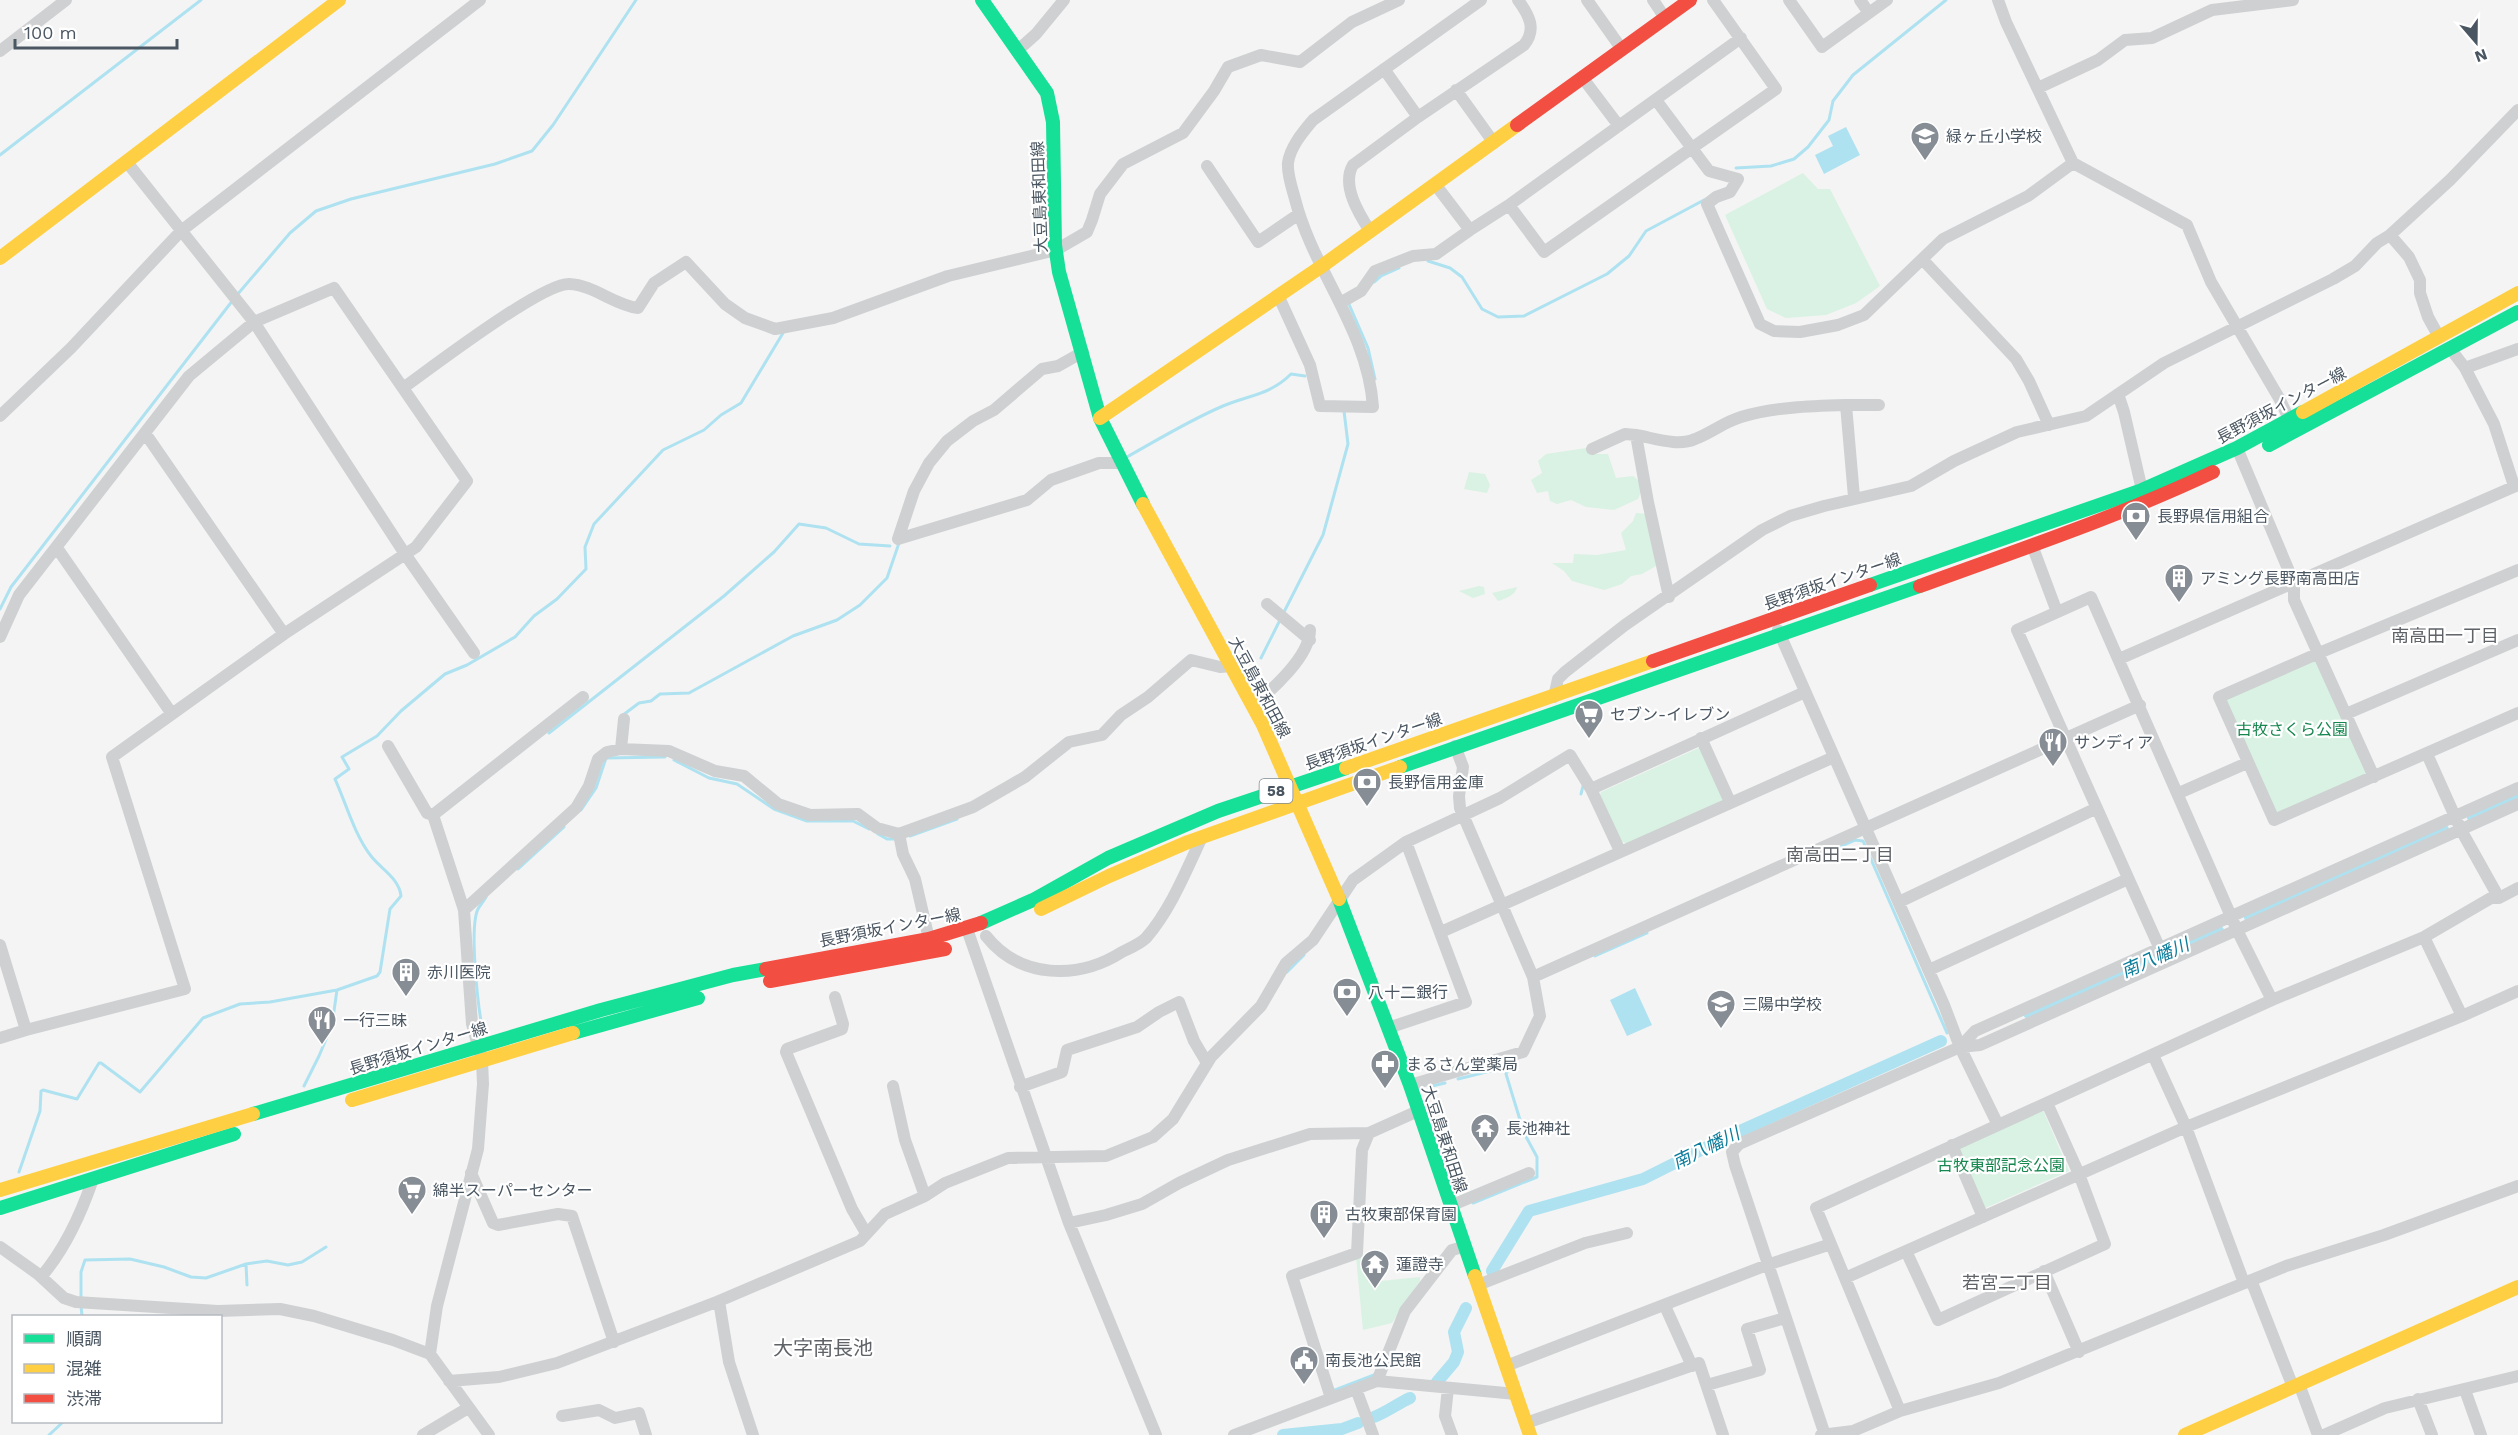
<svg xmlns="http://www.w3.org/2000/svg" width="2518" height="1435" font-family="'Work Sans','Noto Sans JP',sans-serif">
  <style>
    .green { fill: #d9f2e3 }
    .water { fill: #aee2f0 }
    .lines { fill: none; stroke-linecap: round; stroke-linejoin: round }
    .stream { stroke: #aee2f0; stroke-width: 3 }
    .canal { stroke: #aee2f0; stroke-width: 12 }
    .street { stroke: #ced0d2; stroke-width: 12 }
    .fast { stroke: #16e098; stroke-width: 14 }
    .slow { stroke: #ffcf43; stroke-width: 14 }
    .jam { stroke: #f24e42; stroke-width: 14 }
    .labels { text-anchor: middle; stroke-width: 4.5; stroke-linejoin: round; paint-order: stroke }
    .shield { fill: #fff; stroke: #808990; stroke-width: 1.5 }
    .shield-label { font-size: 15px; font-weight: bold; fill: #4a5661 }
    .poi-label { font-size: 16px; fill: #4a5661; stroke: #fff; text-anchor: start }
    .street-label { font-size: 16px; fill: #4a5661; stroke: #fff }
    .park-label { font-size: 16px; fill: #17864f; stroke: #fff }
    .neighbourhood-label { font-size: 18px; fill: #5f6368; stroke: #fff }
    .water-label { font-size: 18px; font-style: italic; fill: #0c7c9b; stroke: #fff }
    .quarter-label { font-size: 20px; fill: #5f6368; stroke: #fff }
  </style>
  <rect width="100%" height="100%" fill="#f4f4f4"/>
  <path class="green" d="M1803,173L1818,189H1830L1880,286L1856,303L1826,315L1786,318L1767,309L1725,215Z
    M1586,448L1597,454H1608L1616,478L1633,476L1644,485L1638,499L1614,510L1586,507L1571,500L1557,504L1550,501L1548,491L1537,493L1531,480L1542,473L1538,461L1546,454Z
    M1469,472L1485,474L1490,485L1487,493L1464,489Z
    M1636,513L1650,514L1656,566L1642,574L1631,576L1622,584L1604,590L1572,581L1564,571L1552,563H1573L1574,554L1597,555L1626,550L1621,533L1633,521Z
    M1479,586L1484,587L1485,594L1473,598L1459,591Z
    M1517,587C1516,595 1505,599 1498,601L1492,593Z
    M2319,653L2374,777L2274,820L2219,697Z
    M1703,746L1724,795L1722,801L1627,844L1621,841L1600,795L1601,792Z
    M2043,1110L2069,1171L1983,1209L1957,1148Z
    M1378,1249L1381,1281L1420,1277V1281L1392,1323L1363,1330L1356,1257Z"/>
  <path class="water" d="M1846,127L1860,155L1824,174L1815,155L1833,146L1828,136Z
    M1635,988L1652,1025L1627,1036L1610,1000Z"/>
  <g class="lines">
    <path class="stream" d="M0,155L201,0
      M1736,168L1771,166L1794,159L1808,147L1829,120L1833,101L1853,75L1946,0
      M1428,261L1450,268L1462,277L1482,309L1498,317L1524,316L1607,274L1629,256L1646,231L1704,200
      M1374,282L1381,276L1399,268
      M237,295L290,233L316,211L351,199L495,164L532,151L553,125L636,0
      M1348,302L1368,348L1375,379
      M1127,457C1159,439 1190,420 1223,406C1249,395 1270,395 1291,374L1305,376
      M0,609L11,587L233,300
      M1283,614L1323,535L1348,444L1344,411
      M1261,658L1280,620
      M623,715L639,703L651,701L660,694L689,693L793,636L837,620L860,605L887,578L899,543
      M549,733L724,596L774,552L799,524L826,528L859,544L890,546
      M674,760L709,778L737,784L774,809L807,821H853L869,829
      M1581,794L1583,786
      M581,810L596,788L606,758L665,757
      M878,834L887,839H895
      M910,836L957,819
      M1825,853L1855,840L1863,841L1947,1033
      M518,869L564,827
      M1595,956L1647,933
      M1287,972L1304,955
      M482,1027C478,1005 469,927 478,909C480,905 484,901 486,897
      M1458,1079L1510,1066
      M304,1086L319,1056L332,1025L337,990L377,976L380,972L390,909L401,896C399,878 381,869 371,856C354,834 346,803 335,779L349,769L342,757L377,736L401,711L445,674L467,665L515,637L534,616L557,599L586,569L585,547L594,524L663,450L704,430L721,415L741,403L783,333
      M1432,1086L1445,1083
      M19,1172L40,1111L41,1091L43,1090L77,1099L99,1063H101L140,1092L203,1018L240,1004L270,1002L337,990
      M1473,1203L1537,1177V1157L1524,1133L1506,1074L1510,1066
      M246,1264L247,1285
      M81,1300V1272L85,1260L130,1259L164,1267L191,1277L206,1278L246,1264L267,1261L288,1265L302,1262L326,1247
      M81,1306L82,1316
      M1335,1390L1374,1375
      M49,1435L63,1422"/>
    <path class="canal" d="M2473,817L2518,797
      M2250,917L2443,830
      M2029,1013L2218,931
      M1492,1271L1529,1211L1643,1179L1731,1135L1941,1041
      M1437,1382L1454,1362L1458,1352L1454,1332L1466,1308
      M1374,1417C1387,1412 1397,1404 1410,1398
      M1283,1435L1342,1429L1358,1423"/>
    <path class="street" d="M1587,0L1621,48
      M1653,0L1665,18
      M1789,0L1822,47L1887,0
      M1860,0L1869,13
      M1998,0L2006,22L2073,163L2187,225L2211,282L2279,398L2292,425
      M0,51L66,0
      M1017,51L1036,34L1064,0
      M1384,69L1418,117
      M1582,77L1619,126
      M2038,88L2098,60L2125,40L2152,38L2212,10L2293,0
      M1456,90L1494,143
      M1656,100L1709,171L1738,179L1730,192L1716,197L1707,204L1760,324L1774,331L1800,332L1838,325L1864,315L1943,239L2028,196L2073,163
      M126,161L254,322L405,554L474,653
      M1207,166L1258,242L1299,214
      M1435,184L1470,230L1509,205L1544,252L1776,89L1713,0
      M1509,205L1741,38
      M1370,231C1359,214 1341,185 1353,165L1418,117L1524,45C1537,29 1529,15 1518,0
      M2390,235L2409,257L2420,280V293L2428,317L2439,337
      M1923,260L2016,359L2029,381L2049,425
      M1278,295L1310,365L1320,406L1373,407C1368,330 1313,271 1295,199C1292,188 1287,174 1288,163C1290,147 1303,132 1313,120L1481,0
      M1340,303L1361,291L1375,271L1413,256L1436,254L1470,230
      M2450,348L2465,368L2494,424L2514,486
      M2465,368L2518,349
      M403,388C431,368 542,283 569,284C594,285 614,305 638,308L654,283L686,262L725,304L745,318L775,329L833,318L948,276L1056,250L1087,232L1092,220L1100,194L1123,164L1183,133L1214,91L1228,67L1261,55L1300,62L1352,22L1399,0
      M2118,394L2124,412L2142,490
      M1846,405H1879
      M0,416L71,348L181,231L480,0
      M145,433L284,634
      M2237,448L2294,583V600L2374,777
      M1592,449L1625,434L1636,435
      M898,539L914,491L929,463L947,441L973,421L994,410L1042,369L1058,366L1083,352
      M898,539L1027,500L1051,480L1099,463H1123
      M2032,545L2057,612
      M2518,570L2319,653L2219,697L2274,820L2518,713
      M1669,597L1648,502L1636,435C1654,438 1678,447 1695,439C1711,433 1724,422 1741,417C1774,407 1811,406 1846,405L1854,497
      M1267,604L1310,640
      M1778,630L1944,1005L1960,1047L1998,1125
      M0,637L19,595L189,376L254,322L334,288L467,481L416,547L284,634L172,714L57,548
      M2119,659L2518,485
      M1554,697L1558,679L1565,672L1625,625L1762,530L1790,516L1824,506L1911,486L1954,461L2017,432L2086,416L2164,363L2333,279L2355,266L2377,243L2390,235L2450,180L2518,110
      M1253,705C1272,690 1310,656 1310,630
      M2346,714L2518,640
      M1701,738L1730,802
      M388,746L427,813L433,815L583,697
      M621,749L624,719
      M2427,754L2461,830L2499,898
      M1591,789L1805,692
      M2179,793L2247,763
      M1899,902L2097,808
      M464,910L576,808L589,786L598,759L607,752L621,749L669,751L715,771L744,776L778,804L810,815L858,814L877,828L899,834
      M967,929L1069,1223L1156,1435
      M1441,932L1834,757
      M986,936C1020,979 1078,980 1122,952C1130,948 1140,944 1146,938C1171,909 1186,871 1202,837
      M2424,937L2462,1016
      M929,939L915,879L903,854L899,834L973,807L1025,777L1069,742L1102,735L1121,715L1148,697L1191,660L1220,667L1232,666
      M0,945L26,1030L185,989L112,757L172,714
      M2160,949L2017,630L2091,597L2237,930L2272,1000
      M1929,970L2128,879
      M1533,977L2140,705
      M835,997L843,1024L842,1029L787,1049L786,1052L852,1209L866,1233
      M1388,1028L1466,1002L1406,842
      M0,1038L26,1030
      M1960,1047L1975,1031L2518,788
      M2153,1055L2186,1127L2244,1283
      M1410,1085L1523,1052L1540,1016L1533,977L1460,808L1459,796L1463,767L1455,746
      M893,1086L905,1140L925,1196
      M1020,1087L1062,1072L1067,1050L1137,1027L1159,1012L1179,1002L1194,1041L1207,1063
      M1952,1145L1983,1217
      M471,1173L493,1223L498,1225L558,1214L572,1216L614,1342
      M1450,1206L1529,1173
      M1069,1223L1106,1215L1142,1204L1179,1183L1228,1160L1310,1134L1369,1133L1418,1111
      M0,1247L38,1274L64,1298L76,1302L218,1311L280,1309L314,1316L393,1340L430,1354L489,1435
      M1906,1251L1938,1320L2105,1244L2079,1174L2047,1103
      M2044,1271L2079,1352
      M41,1277C66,1248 81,1214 93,1179
      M1845,1278L2186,1127L2462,1016L2518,991
      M2251,1280L2293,1387
      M1478,1285L1585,1243L1627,1233
      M719,1301L729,1362L753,1435
      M1665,1306L1692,1366
      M430,1354L437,1306L478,1149L483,1084L482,1061L472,1024L464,910L433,815
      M1506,1366L1767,1265L1831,1244
      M449,1381L499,1377L557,1363L719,1301L860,1241L885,1214L925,1196L945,1183L1008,1158L1106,1156L1153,1137L1173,1119L1211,1057L1261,1006L1286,963L1313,940L1353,880L1406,842L1500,798L1570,755L1591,789L1620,851
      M1377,1381L1405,1311L1452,1250L1463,1247
      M2299,1384L2318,1435
      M1707,1385L1760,1370L1747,1329L1785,1318
      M1448,1388L1445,1416L1452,1435
      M1356,1389L1373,1435
      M2465,1390L2481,1435
      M1331,1398L1292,1276L1357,1253L1362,1150L1369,1133
      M2418,1399L2432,1435
      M1900,1411L1816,1208L2272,1000L2424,937L2491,898H2499L2518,888
      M562,1416L599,1410L615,1418L639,1413L646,1435
      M1526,1423L1699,1363L1723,1435
      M423,1435L468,1408
      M1234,1435L1377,1381L1516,1394
      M1821,1435L1853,1431L1900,1411L1999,1383L2286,1266L2384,1235L2518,1186
      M1825,1435L1735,1165L1732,1152L1739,1144L1960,1047L1980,1045L2518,804
      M2324,1435L2385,1408L2518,1376"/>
    <path class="fast" d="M982,0L1047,93L1053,122L1055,245L1059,272L1100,418L1143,504
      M2269,445L2518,312
      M1870,585L2142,490L2237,448L2303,412
      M1400,767L1920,586
      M1339,899L1410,1085L1475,1276
      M981,923L1033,900L1108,858L1218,811L1346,768
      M573,1033L698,998
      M253,1114L601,1010L733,975L766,969
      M0,1208L234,1134"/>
    <path class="slow" d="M0,258L339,0
      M2303,412L2518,293
      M1100,418L1322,266L1517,125
      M1143,504L1263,725L1339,899
      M1346,768L1653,661
      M1041,909L1109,876L1188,842L1400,767
      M352,1100L573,1033
      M0,1190L253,1114
      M1475,1276L1530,1435
      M2185,1435L2518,1287"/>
    <path class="jam" d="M1517,125L1690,0
      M1920,586C2018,550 2118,517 2213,472
      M1653,661L1870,585
      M766,969L929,939L981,923
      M770,981L945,949"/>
  </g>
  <defs>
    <g id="school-pin" transform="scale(1.5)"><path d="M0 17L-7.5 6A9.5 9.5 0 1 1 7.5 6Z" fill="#868d94" stroke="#fff"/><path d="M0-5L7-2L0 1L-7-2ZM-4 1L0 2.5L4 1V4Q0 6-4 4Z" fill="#fff"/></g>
    <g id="bank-pin" transform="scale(1.5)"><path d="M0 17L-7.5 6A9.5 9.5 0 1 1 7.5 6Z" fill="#868d94" stroke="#fff"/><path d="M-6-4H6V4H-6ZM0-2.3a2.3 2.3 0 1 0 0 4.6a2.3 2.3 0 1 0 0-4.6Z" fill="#fff"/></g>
    <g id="building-pin" transform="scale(1.5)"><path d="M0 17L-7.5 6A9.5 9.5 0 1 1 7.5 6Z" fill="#868d94" stroke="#fff"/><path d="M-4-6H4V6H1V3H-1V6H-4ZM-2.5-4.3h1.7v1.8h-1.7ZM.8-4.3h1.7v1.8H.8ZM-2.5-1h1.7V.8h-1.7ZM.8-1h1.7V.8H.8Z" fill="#fff"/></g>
    <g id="supermarket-pin" transform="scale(1.5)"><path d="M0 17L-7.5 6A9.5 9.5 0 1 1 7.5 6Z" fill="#868d94" stroke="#fff"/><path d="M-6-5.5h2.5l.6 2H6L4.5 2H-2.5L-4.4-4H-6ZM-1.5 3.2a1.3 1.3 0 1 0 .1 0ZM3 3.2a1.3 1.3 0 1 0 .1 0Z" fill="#fff"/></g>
    <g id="restaurant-pin" transform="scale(1.5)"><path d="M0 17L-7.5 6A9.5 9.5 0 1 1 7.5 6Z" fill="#868d94" stroke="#fff"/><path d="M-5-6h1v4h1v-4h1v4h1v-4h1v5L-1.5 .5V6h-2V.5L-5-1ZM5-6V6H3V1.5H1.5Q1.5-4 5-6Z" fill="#fff"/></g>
    <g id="pharmacy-pin" transform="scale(1.5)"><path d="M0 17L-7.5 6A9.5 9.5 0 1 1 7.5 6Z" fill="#868d94" stroke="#fff"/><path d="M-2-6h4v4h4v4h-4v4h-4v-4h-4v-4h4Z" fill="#fff"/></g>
    <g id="temple-pin" transform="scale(1.5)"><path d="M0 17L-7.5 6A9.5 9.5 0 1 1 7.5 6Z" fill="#868d94" stroke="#fff"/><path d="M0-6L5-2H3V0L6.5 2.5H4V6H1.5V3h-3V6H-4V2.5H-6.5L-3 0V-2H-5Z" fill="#fff"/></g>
    <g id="civic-pin" transform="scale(1.5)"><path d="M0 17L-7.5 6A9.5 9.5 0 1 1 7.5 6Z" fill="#868d94" stroke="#fff"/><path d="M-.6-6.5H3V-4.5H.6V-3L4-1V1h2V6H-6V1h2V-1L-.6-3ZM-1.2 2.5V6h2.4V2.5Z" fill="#fff"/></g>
  </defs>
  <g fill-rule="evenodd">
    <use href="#school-pin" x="1925" y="136"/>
    <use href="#bank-pin" x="2136" y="516"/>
    <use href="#building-pin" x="2179" y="578"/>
    <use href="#supermarket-pin" x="1589" y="714"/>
    <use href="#restaurant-pin" x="2053" y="742"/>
    <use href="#bank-pin" x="1367" y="782"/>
    <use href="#building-pin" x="406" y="972"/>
    <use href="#bank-pin" x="1347" y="992"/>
    <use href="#school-pin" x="1721" y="1004"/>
    <use href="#restaurant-pin" x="322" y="1020"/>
    <use href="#pharmacy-pin" x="1385" y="1064"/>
    <use href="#temple-pin" x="1485" y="1128"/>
    <use href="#supermarket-pin" x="412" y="1190"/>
    <use href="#building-pin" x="1324" y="1214"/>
    <use href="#temple-pin" x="1375" y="1264"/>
    <use href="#civic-pin" x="1304" y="1360"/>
  </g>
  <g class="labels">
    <rect class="shield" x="1259.5" y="779" width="33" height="24" rx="4.5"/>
    <g class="shield-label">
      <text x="1276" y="796">58</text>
    </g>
    <g class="poi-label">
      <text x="1946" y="142">緑ヶ丘小学校</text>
      <text x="2157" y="522">長野県信用組合</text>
      <text x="2200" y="584">アミング長野南高田店</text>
      <text x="1610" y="720">セブン-イレブン</text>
      <text x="2074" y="748">サンディア</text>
      <text x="1388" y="788">長野信用金庫</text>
      <text x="427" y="978">赤川医院</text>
      <text x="1368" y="998">八十二銀行</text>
      <text x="1742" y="1010">三陽中学校</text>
      <text x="343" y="1026">一行三昧</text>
      <text x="1406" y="1070">まるさん堂薬局</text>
      <text x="1506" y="1134">長池神社</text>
      <text x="433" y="1196">綿半スーパーセンター</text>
      <text x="1345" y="1220">古牧東部保育園</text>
      <text x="1396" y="1270">蓮證寺</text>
      <text x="1325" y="1366">南長池公民館</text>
    </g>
    <g class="street-label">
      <text transform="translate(1039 197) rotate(-92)" y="6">大豆島東和田線</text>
      <text transform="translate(2281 405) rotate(-28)" y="6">長野須坂インター線</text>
      <text transform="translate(1832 581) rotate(-19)" y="6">長野須坂インター線</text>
      <text transform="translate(1260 687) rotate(62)" y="6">大豆島東和田線</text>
      <text transform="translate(1373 741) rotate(-19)" y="6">長野須坂インター線</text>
      <text transform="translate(890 927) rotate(-11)" y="6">長野須坂インター線</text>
      <text transform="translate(418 1048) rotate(-17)" y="6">長野須坂インター線</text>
      <text transform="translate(1445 1139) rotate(72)" y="6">大豆島東和田線</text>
    </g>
    <g class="park-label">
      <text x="2292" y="735">古牧さくら公園</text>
      <text x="2001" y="1171">古牧東部記念公園</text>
    </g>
    <g class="neighbourhood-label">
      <text x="2445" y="642">南高田一丁目</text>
      <text x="1840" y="861">南高田二丁目</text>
      <text x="2007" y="1289">若宮二丁目</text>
    </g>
    <g class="water-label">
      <text transform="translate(2155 958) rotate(-24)" y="6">南八幡川</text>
      <text transform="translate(1706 1148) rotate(-26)" y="6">南八幡川</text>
    </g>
    <g class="quarter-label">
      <text x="823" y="1355">大字南長池</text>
    </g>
  </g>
  <rect x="12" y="1315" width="210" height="108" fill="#ffffff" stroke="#b7bbc0" stroke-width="1.5"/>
  <rect x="24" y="1334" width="30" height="9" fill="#16e098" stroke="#b7bbc0" stroke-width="1.5"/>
  <text x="66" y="1345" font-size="18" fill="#4a5661">順調</text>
  <rect x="24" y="1364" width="30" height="9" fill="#ffcf43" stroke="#b7bbc0" stroke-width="1.5"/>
  <text x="66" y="1375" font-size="18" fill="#4a5661">混雑</text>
  <rect x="24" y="1394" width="30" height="9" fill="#f24e42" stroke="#b7bbc0" stroke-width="1.5"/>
  <text x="66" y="1405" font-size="18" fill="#4a5661">渋滞</text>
  <g transform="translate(2476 42) rotate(160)" stroke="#ffffff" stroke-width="4.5" paint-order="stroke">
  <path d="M0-4.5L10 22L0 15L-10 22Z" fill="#4a5661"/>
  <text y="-9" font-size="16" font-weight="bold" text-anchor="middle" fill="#4a5661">N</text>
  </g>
  <path d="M15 39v9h162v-9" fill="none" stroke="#4a5661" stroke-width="3"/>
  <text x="24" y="39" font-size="18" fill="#4a5661" stroke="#ffffff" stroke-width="4.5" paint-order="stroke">100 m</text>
</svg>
